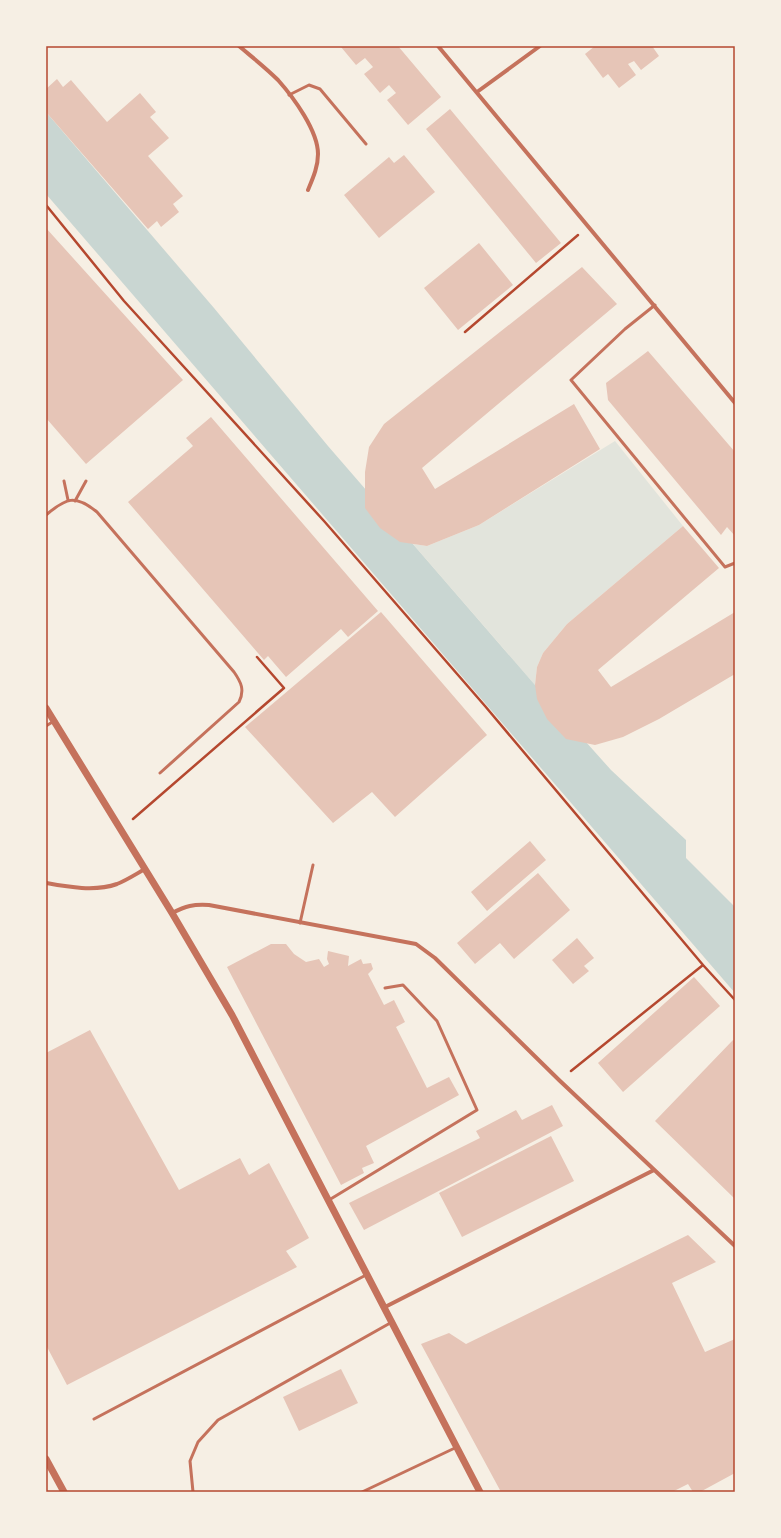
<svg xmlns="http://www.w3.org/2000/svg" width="781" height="1538" font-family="'Varela Round',sans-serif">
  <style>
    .green { fill: #e2e4dc }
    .water { fill: #c9d6d2 }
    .building { fill: #e6c5b7 }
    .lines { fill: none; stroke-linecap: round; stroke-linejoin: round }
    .path { stroke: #b5482f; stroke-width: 2.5 }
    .service { stroke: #c5725c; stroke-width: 3 }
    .minor { stroke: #c5725c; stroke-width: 4 }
    .tertiary { stroke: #c5725c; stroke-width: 7 }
    .neatline { fill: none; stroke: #b5482f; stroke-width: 1.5 }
  </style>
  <rect width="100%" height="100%" fill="#f6efe4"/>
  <path class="green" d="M615,441L683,526L567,624L543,653L537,667L535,685L413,544L427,546L479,525Z"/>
  <path class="water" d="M46,112L214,308L328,446L535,685L611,770L686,840V858L735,907V993L46,194Z"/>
  <path class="building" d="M342,46H398L441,97L408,125L387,100L396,93L389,85L380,93L364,74L373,67L365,58L356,65L341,47Z
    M595,46H652L659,56L641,70L634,61L628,64L636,75L619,88L608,74L603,78L585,54Z
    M57,79L63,87L71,80L107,122L140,93L156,112L150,117L169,138L148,156L183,196L173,204L179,212L161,227L157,221L148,229L46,112V89Z
    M450,109L561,243L536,263L426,129Z
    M404,155L435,192L379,238L344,195L389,157L394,163Z
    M46,228L183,380L86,464L46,418Z
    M479,243L513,285L458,330L424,288Z
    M582,267L617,304L422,468L435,489L574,404L600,449L479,525L427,546L400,542L380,528L365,508V472L369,447L384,424Z
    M648,351L735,452V536L727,527L721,535L608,400L606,383Z
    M211,417L378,611L348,637L341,629L286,677L268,656L264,660L128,502L193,446L186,438Z
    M683,526L719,568L598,670L611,687L735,612V674L659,719L623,737L595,745L566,739L547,719L537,699L535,685L537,667L543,653L567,624Z
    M381,612L487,735L395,817L372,792L333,823L245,727Z
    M530,841L546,860L487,911L471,892Z
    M538,873L570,910L514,959L500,943L475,964L457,943Z
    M577,938L594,958L584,966L589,971L573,984L552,960Z
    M271,944H286L294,954L306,962L319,959L324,967L329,964L327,959L328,951L349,956L348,966L361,959L363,964L371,963L373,969L368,974L384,1005L394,1000L405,1022L396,1027L427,1088L449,1077L459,1095L366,1146L374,1163L362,1168L364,1173L341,1185L227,967Z
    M694,977L720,1006L623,1092L598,1063Z
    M90,1030L179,1190L240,1158L249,1175L269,1163L309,1238L286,1251L297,1267L67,1385L46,1345V1053Z
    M733,1040L735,1041V1199L655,1121Z
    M552,1105L563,1126L364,1230L349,1203L480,1138L476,1131L516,1110L522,1120Z
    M551,1136L574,1181L462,1237L439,1193Z
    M688,1235L716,1262L672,1283L705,1352L735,1339V1473L700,1492H693L688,1484L672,1492H501L421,1344L449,1333L466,1344Z
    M341,1369L358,1403L299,1431L283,1397Z"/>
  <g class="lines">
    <path class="path" d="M46,205L124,301L324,521L485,706L703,965L735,1000
      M465,332L578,235
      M133,819L284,688L257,657
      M571,1071L703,965"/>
    <path class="service" d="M289,95L309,85L320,89L366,144
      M655,305L625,329L571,380L725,567L735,563
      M64,481L68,500
      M75,501L86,481
      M46,515C66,498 75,494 97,512L234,672C241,682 245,690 239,702L160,773
      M46,726L54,721
      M300,923L313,865
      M329,1200L477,1110L437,1021L403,985L385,988
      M94,1419L366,1275
      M193,1492L190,1461L198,1442L218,1420L392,1322
      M362,1492L457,1447"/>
    <path class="minor" d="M239,46C252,57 266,68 278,80C294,98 318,131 318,154C318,167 313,178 308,190
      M438,46L735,403
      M477,92L540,46
      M46,883C68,887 95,892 117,884C127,880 136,874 145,869
      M172,913C186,906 193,904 209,905L416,944L435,958L559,1080L735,1246
      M385,1307L654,1170"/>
    <path class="tertiary" d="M46,708L172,913L232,1015L480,1492
      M46,1459L64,1492"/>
  </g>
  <rect width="781" height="1538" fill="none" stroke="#f6efe4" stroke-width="94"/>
  <rect x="47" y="47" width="687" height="1444" class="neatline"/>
</svg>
